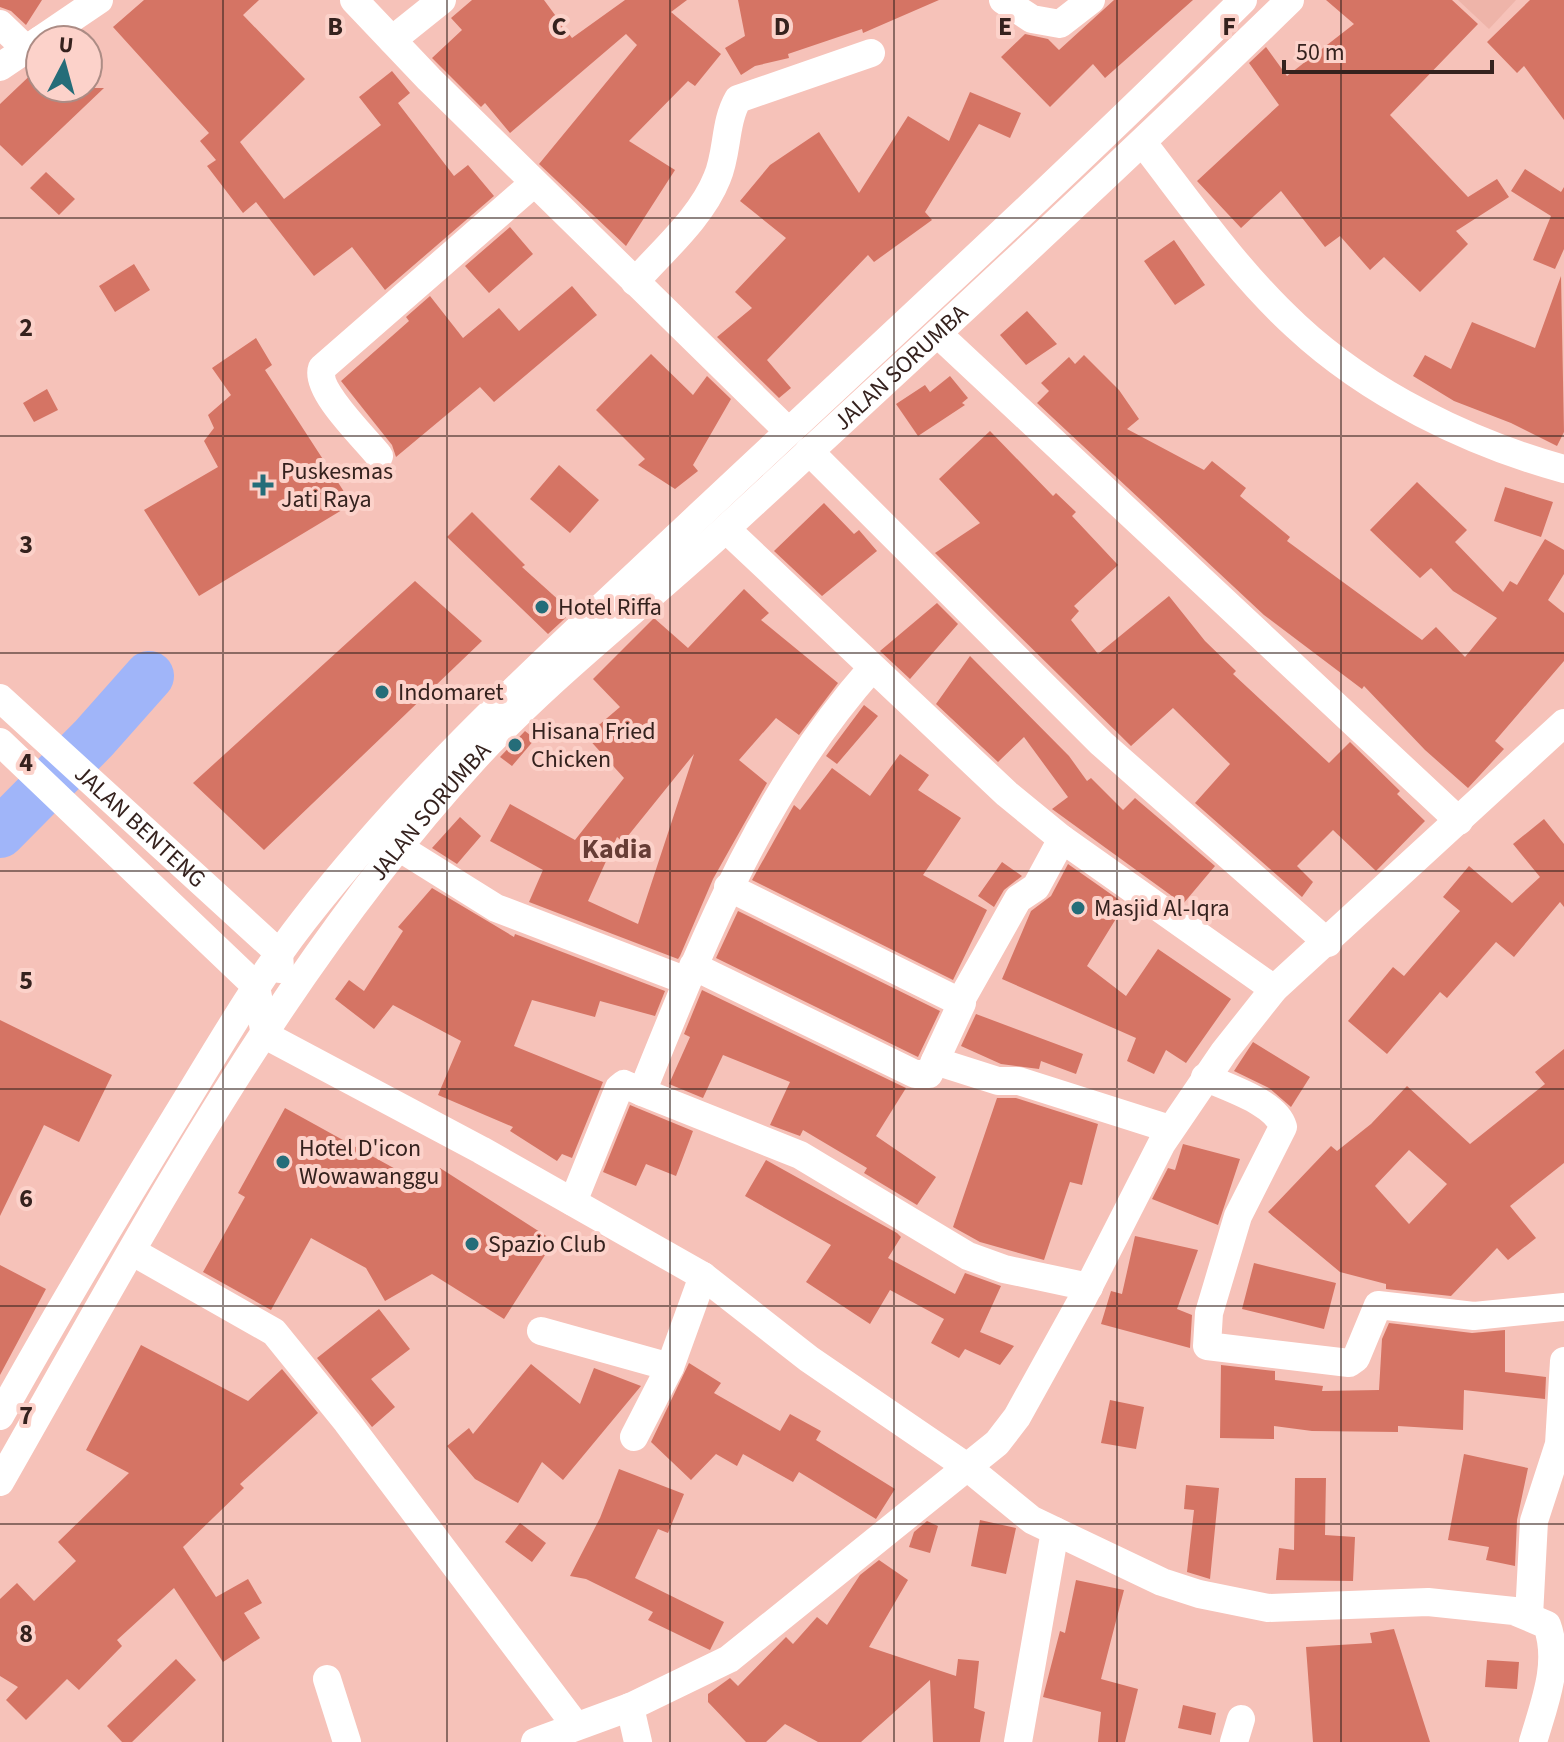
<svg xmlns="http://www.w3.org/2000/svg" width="1564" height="1742" font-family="'Source Sans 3',sans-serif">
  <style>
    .built { fill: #eeb4a9 }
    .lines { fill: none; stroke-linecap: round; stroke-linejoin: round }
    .river { stroke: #a0b5f9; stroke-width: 50 }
    .building { fill: #d57464; fill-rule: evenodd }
    .minor { stroke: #fff; stroke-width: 28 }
    .grid { fill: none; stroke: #35221e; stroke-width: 2; stroke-opacity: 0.55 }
    .poi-dot { fill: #256d79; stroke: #fcd2ca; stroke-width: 3 }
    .labels { text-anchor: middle; stroke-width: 8; stroke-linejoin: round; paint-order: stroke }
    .street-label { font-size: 24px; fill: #35221e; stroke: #fcd2ca }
    .poi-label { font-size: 24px; fill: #35221e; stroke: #fcd2ca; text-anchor: start }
    .quarter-label { font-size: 28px; font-weight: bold; fill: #673d36; stroke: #fcd2ca }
    .grid-label { font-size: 26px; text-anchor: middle; font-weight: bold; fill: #35221e; stroke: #fcd2ca; stroke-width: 8; stroke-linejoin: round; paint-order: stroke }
  </style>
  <rect width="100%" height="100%" fill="#f6c2b9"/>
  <path class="built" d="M1458,0H1516L1489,29Z"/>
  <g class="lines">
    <path class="river" d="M0,833L94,738L149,676"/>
  </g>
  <path class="building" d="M0,0H42L26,25L11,11L0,7Z
    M144,0H259L243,15L305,79L240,142L284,199L381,125L359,97L392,71L410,93L398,103L454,176L468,165L494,196L385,290L352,247L314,276L256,202L243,213L207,166L216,160L200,141L209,133L113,27Z
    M472,0H544L572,38L625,0H687L671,12L721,54L695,86L688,81L629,141L675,170L626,246L539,164L637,45L626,34L510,133L485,103L481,107L432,58L462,30L451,18Z
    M738,0H939L863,33L862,29L788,54L789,58L755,66L741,75L725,48L745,36Z
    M1114,0H1193L1105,78L1093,64L1050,107L1001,57L1025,34L1048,39L1059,50Z
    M1326,0H1452L1478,24L1390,115L1468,197L1497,179L1509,197L1456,231L1468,244L1420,292L1384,257L1370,270L1340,236L1325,247L1281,191L1241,228L1197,181L1279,105L1249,63L1266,47L1287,76L1354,24Z
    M1530,0H1564V120L1524,66L1517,73L1487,42Z
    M40,66V88H104L22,166L0,145V104Z
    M970,92L1021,113L1010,138L979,124L925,212L932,220L874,262L868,255L767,360L791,388L779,398L717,337L752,308L735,292L786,238L740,201L770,165L819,132L859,193L908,116L949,141Z
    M1525,169L1561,192L1564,187V249L1555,269L1533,260L1551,216L1511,191Z
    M46,172L75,199L59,215L30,188Z
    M510,227L533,254L489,293L465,266Z
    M1174,240L1205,285L1175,305L1144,261Z
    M134,264L150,290L115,312L99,286Z
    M1561,276L1564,432L1557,446L1511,423L1454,401L1413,376L1425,355L1451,369L1472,322L1535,348Z
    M572,286L597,315L494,402L480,387L396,457L392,445L341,381L409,321L406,317L430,296L463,338L499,308L519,331Z
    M1027,311L1057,344L1026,365L1000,335Z
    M256,338L272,365L265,370L352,504L199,596L144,510L218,467L204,441L214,428L208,415L231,395L212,368Z
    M651,354L693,395L707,376L731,399L693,465L698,471L675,489L638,465L645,459L596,410Z
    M1084,355L1119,390L1139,419L1127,429L1204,470L1212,461L1246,488L1240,496L1290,537L1287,541L1422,640L1436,627L1465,657L1497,618L1453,591L1431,568L1420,578L1370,530L1417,482L1467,530L1455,542L1503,592L1510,581L1517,585L1545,539L1564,550V574L1548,600L1564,613V661L1495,741L1504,749L1468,788L1425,750L1364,686L1362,689L1264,615L1037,403L1049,391L1041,383L1069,357L1075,364Z
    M950,376L968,398L962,403L965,405L918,436L896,404L925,385L930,392Z
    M47,389L58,410L34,422L23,403Z
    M990,431L1053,496L1056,493L1076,512L1072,516L1118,565L1074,606L1079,611L1071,620L1098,654L1169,596L1205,641L1236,671L1233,674L1329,763L1350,742L1400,791L1397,794L1425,821L1376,871L1333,830L1297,866L1313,882L1302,897L1195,803L1230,764L1173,708L1131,746L935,553L980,523L939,479Z
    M559,465L599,500L570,533L530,499Z
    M1505,487L1553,502L1541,537L1494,521Z
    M824,503L854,534L859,530L877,551L822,596L774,551Z
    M472,512L525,565L522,567L572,612L548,634L447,537Z
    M415,581L482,641L264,850L193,783Z
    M744,589L769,613L761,620L838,683L799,735L776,718L739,760L767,783L713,879L680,956L678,959L529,902L543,870L490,841L510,804L575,840L624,778L586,736L620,707L593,679L654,618L688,648ZM694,754L638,924L588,901L617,837L623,842Z
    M937,603L958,624L910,679L880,651Z
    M970,656L1069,756L1087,781L1091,778L1123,810L1135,798L1215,866L1183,904L1052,809L1068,797L1024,737L998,762L936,704Z
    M864,705L878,716L837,764L826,756Z
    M525,731L535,739L512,766L500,757Z
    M900,754L929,775L918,790L961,818L923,875L987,910L953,980L752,880L794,805L800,810L832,768L870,796Z
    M460,817L481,836L457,864L432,848Z
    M1544,819L1564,844V907L1560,902L1514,957L1496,942L1447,998L1440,992L1387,1054L1348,1021L1393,967L1404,976L1460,911L1443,897L1469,866L1512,903L1540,877L1513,844Z
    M1002,862L1022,876L1004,890L994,907L978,896Z
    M1068,864L1125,904L1087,966L1126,996L1158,949L1231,999L1186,1063L1166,1050L1154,1074L1127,1061L1136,1038L1002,979L1031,911L1051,896Z
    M432,888L514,937L515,934L665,991L655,1016L600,1001L595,1017L532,1000L514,1046L603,1082L572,1158L562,1154L557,1161L510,1131L513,1127L438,1095L461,1041L393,1005L374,1029L335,999L349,980L364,991L403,931L398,927Z
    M738,911L940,1011L918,1057L716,958Z
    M702,990L906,1088L876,1136L936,1177L917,1205L864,1173L867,1168L803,1130L800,1136L770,1125L790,1082L723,1055L703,1098L669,1084L690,1037L684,1034Z
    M976,1014L1083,1054L1076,1074L1041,1061L1039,1069L1001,1064L961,1046Z
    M0,1020L112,1075L79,1142L44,1125L0,1216Z
    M1253,1042L1310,1077L1291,1107L1269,1088L1234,1071Z
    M1564,1049V1163L1510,1206L1536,1238L1508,1260L1497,1248L1451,1296L1386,1289V1284L1340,1272L1268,1212L1331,1146L1337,1151L1371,1124L1407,1086L1470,1144L1545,1084L1535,1072ZM1409,1150L1447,1184L1409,1224L1375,1186Z
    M997,1098H1016L1098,1124L1082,1185L1070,1182L1044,1260L980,1242L953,1227Z
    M630,1105L693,1131L676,1176L646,1164L636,1186L603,1172Z
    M285,1108L428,1187L440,1168L554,1241L504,1319L432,1274L385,1301L366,1268L311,1238L271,1310L203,1272L245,1197L238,1193Z
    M1183,1144L1240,1159L1218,1225L1152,1199L1168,1168L1175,1170Z
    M766,1160L897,1233L901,1237L888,1258L955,1294L965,1273L1001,1286L980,1332L1014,1346L1000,1365L965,1349L959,1358L931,1343L944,1319L890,1290L870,1324L806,1282L831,1245L745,1196Z
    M1135,1236L1198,1250L1177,1309L1192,1315L1190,1348L1101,1324L1111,1291L1122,1294Z
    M1254,1263L1336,1283L1324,1329L1242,1309Z
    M0,1265L46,1289L0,1375Z
    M379,1309L410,1349L371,1379L395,1407L372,1427L317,1358Z
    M1389,1323L1472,1333L1505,1330V1372L1546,1377L1545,1399L1464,1390L1463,1430L1398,1426V1432L1312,1431L1274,1426V1439L1220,1438L1221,1365L1275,1371V1380L1323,1386L1322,1391L1379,1390L1382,1339Z
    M141,1345L248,1401L282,1369L318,1413L240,1484L244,1488L183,1547L216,1597L248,1579L262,1603L244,1613L260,1638L223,1662L174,1588L117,1640L122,1646L79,1690L67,1679L26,1720L6,1700L18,1687L0,1676V1599L17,1583L34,1601L76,1561L58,1542L129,1473L86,1450Z
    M689,1363L721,1383L714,1393L780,1431L790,1414L821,1431L816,1440L895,1489L876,1519L799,1472L793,1482L743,1454L737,1466L716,1454L691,1480L651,1442Z
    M531,1364L580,1404L594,1368L641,1386L563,1480L542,1462L518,1503L475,1479L447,1446L469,1428L473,1434Z
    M1110,1400L1144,1407L1136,1449L1101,1443Z
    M1464,1454L1528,1468L1517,1520L1515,1566L1486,1560L1489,1547L1448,1540Z
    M619,1469L684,1494L668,1533L658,1529L635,1578L724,1622L710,1650L648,1620L653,1612L586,1579L570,1576L600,1518Z
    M1295,1478H1326L1325,1535L1355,1537L1353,1581L1276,1580L1279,1548L1294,1550Z
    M1186,1485L1219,1488L1210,1579L1187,1572L1194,1510L1184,1509Z
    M980,1520L1016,1528L1006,1574L971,1566Z
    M927,1521L938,1526L930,1553L909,1547L914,1532Z
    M520,1523L546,1543L532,1562L505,1542Z
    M879,1560L908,1580L869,1647L956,1676L958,1659L979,1661L974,1708L985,1712L980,1742H933L930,1680L861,1742H818L785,1724L766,1742H746L708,1702V1694L730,1678L738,1686L786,1637L793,1644L817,1617L827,1625L860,1575Z
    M1076,1580L1124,1590L1101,1679L1138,1689L1125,1742H1098L1101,1712L1043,1697L1060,1631L1065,1633Z
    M1394,1629L1430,1742H1313L1306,1647L1372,1643L1370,1633Z
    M176,1659L196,1680L132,1742H122L107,1726Z
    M1487,1660L1519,1662L1517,1689L1485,1687Z
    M1183,1705L1216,1713L1211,1735L1178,1728Z"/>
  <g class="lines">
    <g class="minor">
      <path d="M354,0L429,79L787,430"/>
      <path d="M1003,0L1032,19L1060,24L1091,0"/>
      <path d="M0,24L26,49"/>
      <path d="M40,40L99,0"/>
      <path d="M392,40L442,0"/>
      <path d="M0,67L40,40"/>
      <path d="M1143,143C1191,205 1238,273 1296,326C1369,394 1469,443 1564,469"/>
      <path d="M635,282C663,250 701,218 717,178C728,153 724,123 738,99L871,53"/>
      <path d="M938,334L1459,821"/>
      <path d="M809,451L1101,743L1328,943"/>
      <path d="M379,456C365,438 314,390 322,368L534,183"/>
      <path d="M726,529L1007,794L1062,839L1274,989"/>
      <path id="s1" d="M0,698L279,953L280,969"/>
      <path d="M0,742L256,986L265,1035L481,1150L703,1276L809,1359L967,1467L1032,1520L1162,1582L1199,1594L1268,1608L1428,1602L1514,1611L1547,1625C1561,1664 1544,1704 1533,1742"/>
      <path d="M400,848L496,908L687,981"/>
      <path d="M728,887L962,1003L935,1061"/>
      <path d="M693,966L915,1074H929L935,1061L998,1081H1019L1170,1129"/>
      <path d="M960,1002L1018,899L1036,887L1062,839"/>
      <path d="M1205,1077C1227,1088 1276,1102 1283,1127L1238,1216L1209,1313L1207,1346L1349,1363L1356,1358L1378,1305L1474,1316L1564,1307"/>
      <path d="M642,1092L800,1155L968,1256L1004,1269L1089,1287"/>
      <path d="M573,1202L619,1088L624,1084L642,1092C704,939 761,793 872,668"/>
      <path d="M133,1252L274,1332L347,1422L576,1726"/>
      <path d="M541,1331L670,1367"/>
      <path d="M0,1416C56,1316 114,1218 174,1120C216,1052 255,983 304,920C422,768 564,643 703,512C884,342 1067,175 1243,0"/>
      <path d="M634,1437L670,1367L703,1276"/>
      <path id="s2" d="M0,1482C142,1233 279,972 474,759C552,674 646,603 731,524C918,351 1107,178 1290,0"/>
      <path d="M1529,1616L1534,1521L1559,1444L1564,1361"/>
      <path d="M327,1679L347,1742"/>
      <path d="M630,1707L638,1742"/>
      <path d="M535,1742L630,1707L729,1659L997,1443L1017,1417L1083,1298L1162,1143L1224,1052L1274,989L1564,723"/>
      <path d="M1018,1742L1055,1531"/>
      <path d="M1234,1742L1241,1719"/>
    </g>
  </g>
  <path class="grid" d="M223,0V1742M447,0V1742M670,0V1742M894,0V1742M1117,0V1742M1341,0V1742M0,218H1564M0,436H1564M0,653H1564M0,871H1564M0,1089H1564M0,1306H1564M0,1524H1564"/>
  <g class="poi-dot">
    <path d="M259 473h8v8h8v8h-8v8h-8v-8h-8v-8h8z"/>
    <circle cx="542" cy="607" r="8"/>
    <circle cx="382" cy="692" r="8"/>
    <circle cx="515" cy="745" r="8"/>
    <circle cx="1078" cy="908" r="8"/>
    <circle cx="283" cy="1162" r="8"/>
    <circle cx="472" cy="1244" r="8"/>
  </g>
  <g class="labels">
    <g class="street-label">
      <text dy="8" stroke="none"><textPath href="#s2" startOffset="1446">JALAN SORUMBA</textPath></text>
      <text dy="8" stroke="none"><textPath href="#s2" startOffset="798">JALAN SORUMBA</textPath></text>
      <text dy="8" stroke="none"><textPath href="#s1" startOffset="190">JALAN BENTENG</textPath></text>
    </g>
    <g class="poi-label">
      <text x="281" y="479">Puskesmas<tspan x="281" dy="28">Jati Raya</tspan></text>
      <text x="558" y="615">Hotel Riffa</text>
      <text x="398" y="700">Indomaret</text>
      <text x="531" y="739">Hisana Fried<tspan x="531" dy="28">Chicken</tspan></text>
      <text x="1094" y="916">Masjid Al-Iqra</text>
      <text x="299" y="1156">Hotel D'icon<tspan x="299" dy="28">Wowawanggu</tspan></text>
      <text x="488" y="1252">Spazio Club</text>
    </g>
    <g class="quarter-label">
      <text x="617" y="858">Kadia</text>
    </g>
  </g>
  <g class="grid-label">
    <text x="335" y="35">B</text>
    <text x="559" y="35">C</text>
    <text x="782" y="35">D</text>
    <text x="1005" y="35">E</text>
    <text x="1229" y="35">F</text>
    <text x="26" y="336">2</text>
    <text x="26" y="553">3</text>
    <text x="26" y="771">4</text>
    <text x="26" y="989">5</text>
    <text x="26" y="1207">6</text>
    <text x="26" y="1424">7</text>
    <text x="26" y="1642">8</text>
  </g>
  <g transform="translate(64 64) rotate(6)"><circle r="38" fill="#fcd2ca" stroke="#ac8c85" stroke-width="2"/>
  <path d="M0-6L14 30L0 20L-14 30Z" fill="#256d79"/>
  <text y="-12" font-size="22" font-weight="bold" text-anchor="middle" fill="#35221e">U</text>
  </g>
  <path d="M1284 60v12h208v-12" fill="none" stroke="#35221e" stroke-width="4"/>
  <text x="1296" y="60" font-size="24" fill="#35221e" stroke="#fcd2ca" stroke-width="6" paint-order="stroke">50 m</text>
</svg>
